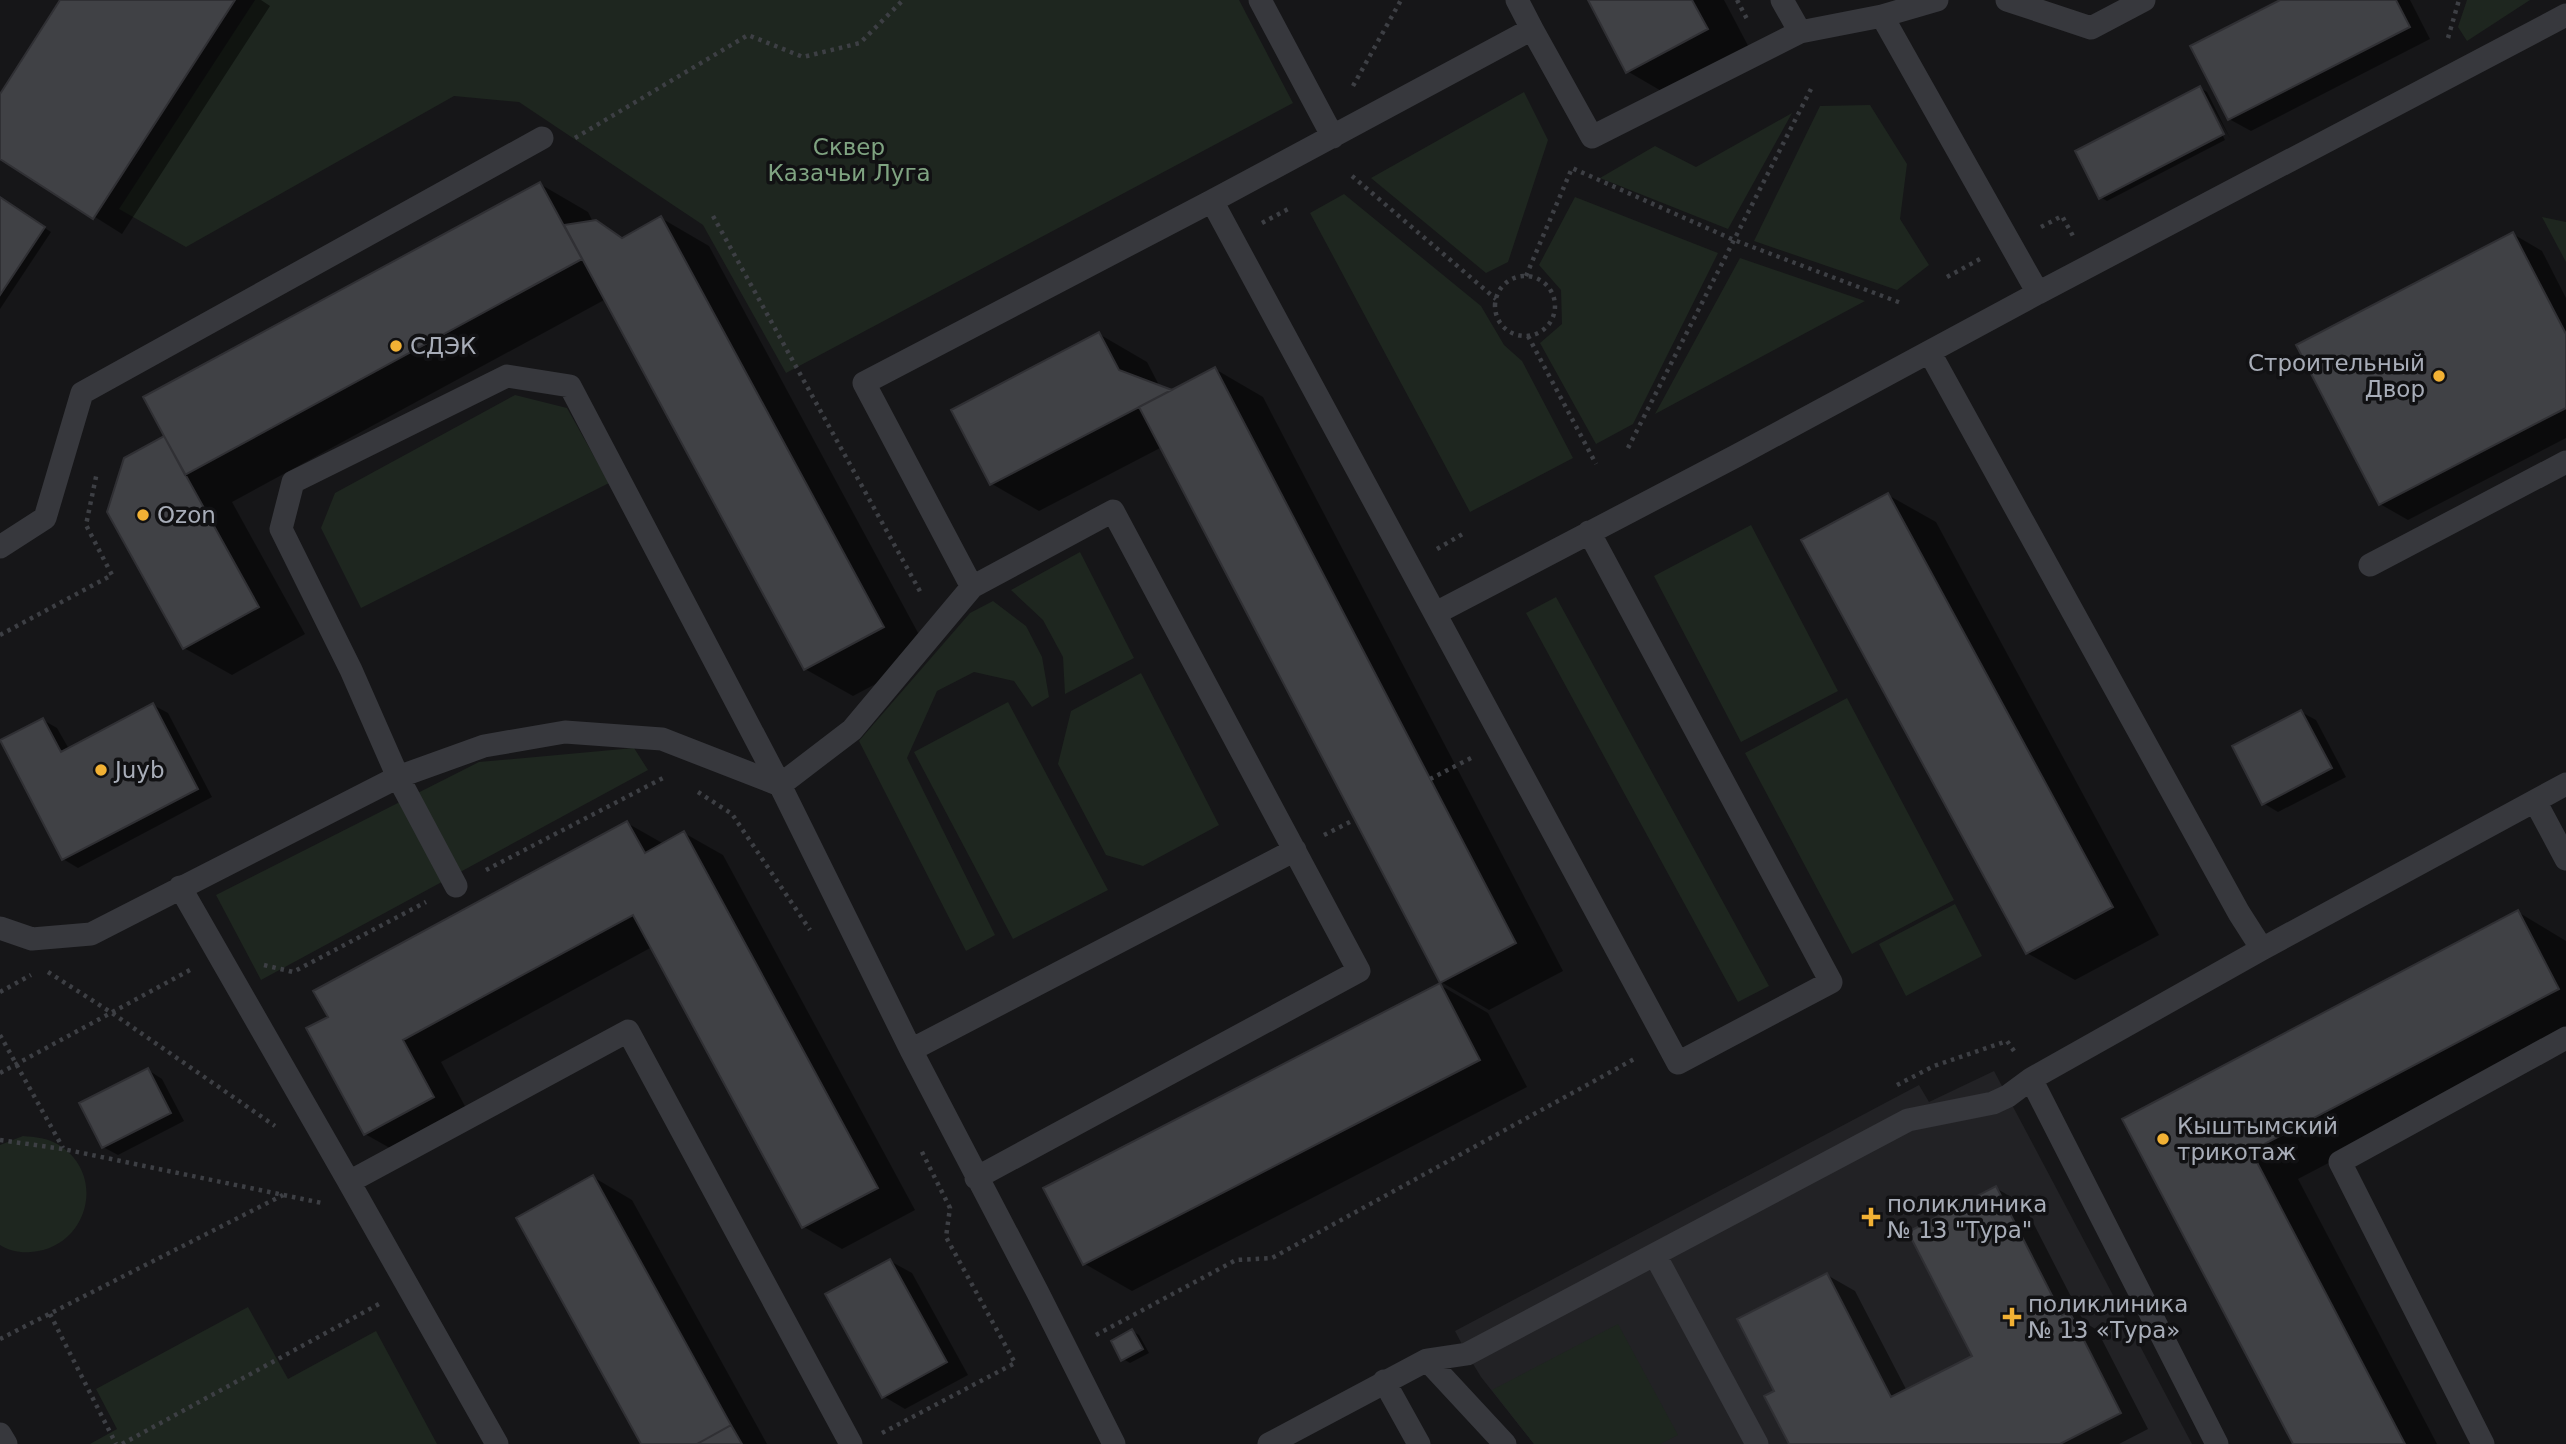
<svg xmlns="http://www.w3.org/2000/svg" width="2566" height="1444" font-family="'DejaVu Sans',sans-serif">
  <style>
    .built { fill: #222225 }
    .green { fill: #1e261f }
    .shadow { fill: #0007 }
    .building { fill: #404145; stroke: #303034; stroke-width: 2 }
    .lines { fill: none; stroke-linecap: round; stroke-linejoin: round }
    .path { stroke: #3d3f44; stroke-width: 4.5; stroke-dasharray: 3.5 5; stroke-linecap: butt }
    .lane { stroke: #37383d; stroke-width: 23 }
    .poi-dot { fill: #f2b134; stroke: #111113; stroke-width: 2.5 }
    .labels { text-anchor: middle; stroke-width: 7; stroke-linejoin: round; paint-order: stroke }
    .park-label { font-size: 23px; fill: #7fa381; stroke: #111113 }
    .poi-label { font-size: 23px; fill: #a8adb8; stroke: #111113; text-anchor: start }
  </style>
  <rect width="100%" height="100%" fill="#161618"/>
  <path class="built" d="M1994,1071L2192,1444H1534L1481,1377L1467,1354L1455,1331L1919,1085L1929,1102Z"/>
  <path class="green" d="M255,0H1239L1293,103L786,373L703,225L519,102L454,96L186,247L119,209Z
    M2467,0H2530L2467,41L2458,27Z
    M1524,92L1548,140L1508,262L1486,273L1371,178Z
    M1870,105L1907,164L1900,219L1929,265L1897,290L1754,241L1820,106Z
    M1792,113L1728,229L1600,178L1655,146L1696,167Z
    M1344,194L1481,306L1504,345L1522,361L1573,458L1470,512L1310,213Z
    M1575,197L1718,253L1633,424L1596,444L1540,343L1562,324L1561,290L1539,265Z
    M2542,217L2566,222V262Z
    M1740,258L1865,301L1655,414Z
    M515,395L567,408L609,483L361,608L321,528L335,493Z
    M1751,525L1838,691L1741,742L1654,576Z
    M1080,552L1134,658L1065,694L1063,657L1043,620L1011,590Z
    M1556,597L1769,986L1738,1002L1526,613Z
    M993,601L1026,626L1042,657L1049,697L1032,707L1014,681L974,672L937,691L907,758L995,935L966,951L859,741L970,613Z
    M1141,673L1219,825L1143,866L1106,855L1058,764L1071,711Z
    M1847,698L1954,900L1852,954L1745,753Z
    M1008,702L1108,890L1013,939L914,752Z
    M634,748L648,770L261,980L216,895L479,762Z
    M1955,904L1982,956L1906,996L1879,944Z
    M23,1136C35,1137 48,1138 59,1145C108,1176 87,1248 31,1252C21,1253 9,1251 0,1245V1145Z
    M248,1307L288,1379L376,1331L437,1444H90L117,1429L96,1389Z
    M1618,1324L1678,1435L1660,1444H1534L1492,1390Z"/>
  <path class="shadow" d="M63,0H261L270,6L122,234L0,157V97Z
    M1590,0H1724L1754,57L1675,99L1627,71Z
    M2284,0H2410L2430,39L2251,131L2229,119Z
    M2200,88L2207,92L2230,138L2204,92H2200L2225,140L2107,201L2100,197Z
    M540,184L588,212L593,222L625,238L661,218L709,246L930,655L853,696L805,669L606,299L232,502L305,634L232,675L184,648L166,437Z
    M0,199L51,232L0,309Z
    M2513,234L2542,251L2566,298V438L2408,520L2380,504Z
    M1099,334L1147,362L1160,387L1173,392L1215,369L1263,397L1563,971L1489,1010L1441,982L1162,447L1039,511L992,484Z
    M1888,495L1936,522L2159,935L2075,980L2027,953Z
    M153,705L168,713L212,797L78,868L63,859L43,720L57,728L69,749Z
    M2301,712L2316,720L2346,777L2278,812L2263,803Z
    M627,823L664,844L684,833L723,855L915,1210L842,1249L804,1227L652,947L441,1062L472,1119L404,1156L365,1134L330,1018Z
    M2518,912L2566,941V1038L2298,1179L2437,1444H2295L2124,1120Z
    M1440,985L1488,1013L1527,1087L1132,1291L1085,1264Z
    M148,1070L162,1079L184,1121L118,1155L103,1147Z
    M593,1177L632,1200L767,1444H643Z
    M1996,1188L2024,1205L2084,1322L2097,1330L2148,1429L2119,1444H1791L1777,1392L1827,1275L1855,1291L1907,1391L1974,1357Z
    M890,1261L912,1273L968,1375L905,1409L883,1396Z
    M1132,1331L1139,1335L1149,1353L1130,1363L1123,1359Z"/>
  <path class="building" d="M60,0H235L93,219L0,159V94Z
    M1588,0H1692L1708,29L1626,73Z
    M2280,0H2396L2410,27L2228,120L2190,46Z
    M2200,86L2224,134L2099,199L2075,151Z
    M540,182L582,259L185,475L143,397Z
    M0,197L45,227L0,295Z
    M661,216L884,627L804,670L564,225L596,220L622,238Z
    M2513,232L2566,334V408L2379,505L2296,345Z
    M1099,332L1119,370L1172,390L990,485L951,410Z
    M1215,367L1516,943L1440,983L1139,407Z
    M164,436L259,607L183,649L107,512L124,458Z
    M1888,493L2113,907L2026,954L1801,540Z
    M153,703L198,789L62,860L0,740L43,718L61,752Z
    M2301,710L2332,768L2262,805L2232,746Z
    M627,821L645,853L684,831L878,1188L802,1228L633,915L403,1040L434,1097L364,1135L306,1028L328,1017L313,991Z
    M2518,910L2559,989L2251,1151L2405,1444H2293L2122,1119Z
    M1440,983L1480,1060L1083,1265L1043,1188Z
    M148,1068L171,1113L102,1148L79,1103Z
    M593,1175L731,1425L697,1444H641L516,1218Z
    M1996,1186L2062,1315L2069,1311L2121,1413L2060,1444H1789L1764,1396L1774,1391L1737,1319L1827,1273L1891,1397L1972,1356L1908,1232Z
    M890,1259L947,1362L882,1398L825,1294Z
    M1132,1329L1143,1349L1121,1361L1111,1341Z
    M731,1425L742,1444H697Z"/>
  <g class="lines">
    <path class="path" d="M1737,0L1747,19L1744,21
      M2448,38L2459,0
      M1353,86L1401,0
      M575,138L748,35L803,57L860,43L903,0
      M1352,176L1496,299
      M713,216L922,595
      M1262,223L1292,207
      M2041,227L2062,216L2073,236
      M1526,276L1572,168L1734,240L1901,303
      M1495 306a30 30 0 1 1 60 0a30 30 0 1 1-60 0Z
      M1947,277L1980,259
      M1528,336L1596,464
      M1628,448L1813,85
      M1437,549L1466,532
      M0,635L112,575L86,525L97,472
      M1430,779L1473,757
      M698,792L732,814L810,930
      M1324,835L1354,820
      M486,870L665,777
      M264,965L293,972L426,902
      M48,972L112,1013L275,1126
      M0,992L31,975
      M0,1035L63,1148
      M0,1073L190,970
      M1897,1085L1934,1066L2007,1041L2014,1051
      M0,1140L63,1149L322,1203
      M50,1314L116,1444
      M1096,1335L1236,1260L1272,1258L1636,1058
      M0,1339L283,1195
      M882,1433L1015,1363L946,1237L950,1208L921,1150
      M122,1444L379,1304"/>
    <path class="lane" d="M1260,0L1333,137
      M1517,0L1532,29
      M1782,0L1800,32
      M2007,0L2091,28L2144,0
      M1882,16L1937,0
      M1212,201L1678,1063L1831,982L1589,532
      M1930,353L2239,913L2262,949
      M0,547L45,518L82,393L542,138
      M2370,565L2566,462
      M972,587L864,383L1212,201L1532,29L1592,137L1800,32L1882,16L2038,293L2566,15
      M1436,613L1736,456L2038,293
      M2535,801L2566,859
      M456,886L398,777L351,670L281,529L293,482L507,376L570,386L780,785L852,730L972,587L1113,511L1359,971L976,1178
      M180,887L349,1182L628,1031L851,1444
      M0,928L32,939L91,934L398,777L484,746L565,732L662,739L780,785L911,1050L1038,1293L1114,1444
      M911,1050L1295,850
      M349,1182L497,1444
      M1655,1255L1757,1444
      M1427,1360L1505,1444
      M1384,1381L1419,1444
      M0,1434L6,1444
      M1269,1444L1427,1360L1467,1354L1908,1120L1993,1103L2008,1096L2031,1079
      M2217,1444L2031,1079L2262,949L2566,784
      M2483,1444L2340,1162L2566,1038"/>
  </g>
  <g class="poi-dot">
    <circle cx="396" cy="346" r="7"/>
    <circle cx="2439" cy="376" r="7"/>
    <circle cx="143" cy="515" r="7"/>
    <circle cx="101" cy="770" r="7"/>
    <circle cx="2163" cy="1139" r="7"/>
    <path d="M1867.5 1206.5h7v7h7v7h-7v7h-7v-7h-7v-7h7z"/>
    <path d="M2008.5 1306.5h7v7h7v7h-7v7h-7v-7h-7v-7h7z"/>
  </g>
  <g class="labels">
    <g class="park-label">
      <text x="849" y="155">Сквер<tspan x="849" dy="26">Казачьи Луга</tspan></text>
    </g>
    <g class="poi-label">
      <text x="410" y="354">СДЭК</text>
      <text x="2425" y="371" text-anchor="end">Строительный<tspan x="2425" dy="26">Двор</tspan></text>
      <text x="157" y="523">Ozon</text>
      <text x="115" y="778">Juyb</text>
      <text x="2177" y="1134">Кыштымский<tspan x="2177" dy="26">трикотаж</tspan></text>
      <text x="1887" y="1212">поликлиника<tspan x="1887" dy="26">№ 13 "Тура"</tspan></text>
      <text x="2028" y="1312">поликлиника<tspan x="2028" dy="26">№ 13 «Тура»</tspan></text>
    </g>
  </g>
</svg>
